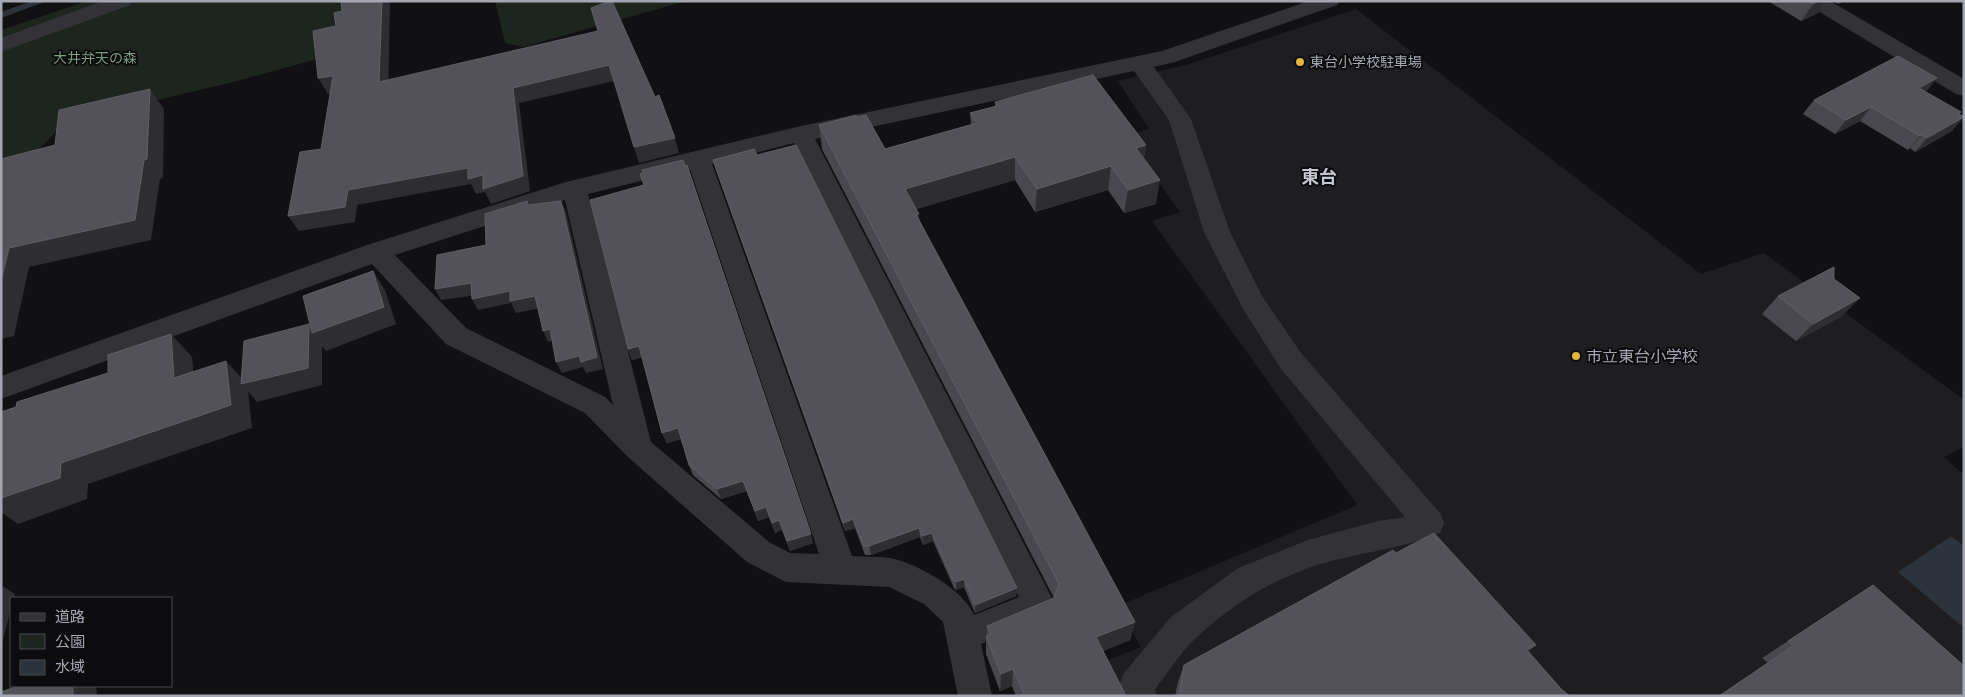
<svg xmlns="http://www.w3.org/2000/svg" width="1965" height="697" viewBox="0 0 1965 697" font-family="'Sofia Sans Condensed','Noto Sans JP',sans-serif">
	<rect width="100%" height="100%" fill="#111113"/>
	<path fill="#1e1d1f" d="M1356 9 1701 274 1764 253 1964 400V447L1944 457 1964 475V696H1017L1141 647 1118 606 1357 505 1152 221 1180 212 1125 136 1149 129 1118 81 1186 65Z"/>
	<g fill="#1e251f">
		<path d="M87 1H386L314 60 237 81 94 115 56 132 36 152 1 167V30Z"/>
		<path d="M495 1H686L523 47 505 43Z"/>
	</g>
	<path fill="#2c333a" d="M1951 536 1964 546V628L1898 572Z"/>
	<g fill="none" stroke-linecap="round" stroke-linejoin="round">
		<path fill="#2c333a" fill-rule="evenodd" d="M32 1H47L1 18V12Z"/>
		<g fill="#333337" fill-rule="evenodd">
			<path d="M103 1H133L130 5 1 52V38Z"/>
			<path d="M1309 1H1340L1337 5 1175 62 1154 67 1191 119 1230 232 1262 296 1301 353 1440 513 1444 523 1440 533C1399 550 1354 553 1311 567 1268 582 1229 607 1195 639 1180 653 1168 673 1155 689L1157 696H1123L1119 685 1124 673 1171 617 1238 568 1308 540 1378 521 1405 517 1281 369 1243 309 1204 232 1169 120 1134 71 815 139 1055 604 1051 615 981 644 992 696H958L943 622 924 604 889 587 786 582 747 562 628 457 585 413 446 344 372 264 1 399V376L367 245 566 182 801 126 1162 51ZM794 143 1019 597 974 615C964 590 917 563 890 558 878 556 864 557 852 556L712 164ZM690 169 819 554 790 553 769 542 651 442 588 194ZM565 200 613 405 605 397 466 328 395 255Z"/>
			<path d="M1805 1H1830L1964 79V96L1956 94 1808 5Z"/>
		</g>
	</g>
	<g fill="#48484e">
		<path d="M1768 1H1826L1818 13 1801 21Z"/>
		<path d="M1834 1H1844L1838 4Z"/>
		<path d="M1925 92 1959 114 1952 131 1915 152 1910 148 1908 150 1860 121 1835 134 1803 114 1814 100Z"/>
		<path d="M995 102 1146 145 1144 158 1156 204 1124 213 1108 190 1035 212 1015 180 916 209 920 221 1135 622 1130 640 1103 651 1126 696H1016L1012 686 1000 691 986 654V636H987V626L1054 598 822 149 819 125 857 117 885 149 971 125 970 113 995 106Z"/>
		<path d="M757 155 1017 588 1016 596 975 613 964 587 956 590 954 588 933 541 923 545 920 537 871 555H865L855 528 845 531 716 170 713 160Z"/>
		<path d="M644 185 813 543 790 551 782 530 775 533 769 517 758 521 747 491 721 499 693 475 689 465 681 439 667 443 662 433 642 357 632 360 628 349Z"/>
		<path d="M1834 279 1842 316 1796 341 1762 314 1778 296Z"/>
		<path d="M1396 553 1529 652 1562 690 1570 696H1175L1178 682 1184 665Z"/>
		<path d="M1788 641 1964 666 1768 663 1762 658Z"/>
	</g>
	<g fill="#2e2e32">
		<path d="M382 1H389L390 4 388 98 379 82Z"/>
		<path d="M1818 1H1826L1818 13 1801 21 1813 4Z"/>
		<path d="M609 65 614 81 519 103 530 191 491 204 485 192 476 194 471 184 357 205 355 222 299 231 288 216 348 190 468 168 483 175 513 88Z"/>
		<path d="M333 76 342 91 328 94 318 78Z"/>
		<path d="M1937 78 1926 92 1907 102 1919 88Z"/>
		<path d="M150 89 164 109 163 178 160 179 151 240 29 267 14 336 1 339V282L9 248Z"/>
		<path d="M1871 107 1860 121 1835 134 1846 120Z"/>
		<path d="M1961 112 1948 126 1964 117 1952 131 1915 152 1927 138Z"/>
		<path d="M1922 135 1910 148 1908 150 1920 136Z"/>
		<path d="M675 138 679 153 639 163 634 147Z"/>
		<path d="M1146 145 1142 169 1136 148Z"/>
		<path d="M1015 157V180L907 212 905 189Z"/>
		<path d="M1111 166 1108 190 1035 212 1037 189Z"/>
		<path d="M1160 180 1156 204 1124 213 1128 190Z"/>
		<path d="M561 201 566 212 603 369 586 373 583 367 562 373 556 362Z"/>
		<path d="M373 271 385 290 396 324 326 351 322 346V385L257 402 248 391 252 428 88 484 87 499 18 524 1 512V498L226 361 246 383 309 324 315 332Z"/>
		<path d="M471 283 478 295 441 300 435 289Z"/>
		<path d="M510 291 535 296 541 308 516 313 511 303 478 310 472 299Z"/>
		<path d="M1860 298 1842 316 1796 341 1813 324Z"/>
		<path d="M550 329 555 340 548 342 543 331Z"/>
		<path d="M171 334 192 357 196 401 174 378Z"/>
		<path d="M639 346 643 356 632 360 628 349Z"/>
		<path d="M678 428 683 438 667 443 662 433Z"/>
		<path d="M743 481 747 491 721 499 717 489Z"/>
		<path d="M766 507 769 517 758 521 755 511Z"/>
		<path d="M853 519 855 528 845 531 843 523Z"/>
		<path d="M779 520 782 530 775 533 772 523Z"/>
		<path d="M919 528 920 537 871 555 869 546Z"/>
		<path d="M932 533 933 541 923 545 922 536Z"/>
		<path d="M811 534 813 543 790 551 787 541Z"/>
		<path d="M964 579V587L956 590V582Z"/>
		<path d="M1 585 15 594 14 598H11V608L1 648Z"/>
		<path d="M1017 588 1016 596 975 613V605Z"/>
		<path d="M1135 622 1130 640 1092 655 1096 637Z"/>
		<path d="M1536 645 1518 663 1527 650Z"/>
		<path d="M1013 669 1012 686 1000 691 1001 674Z"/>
		<path d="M73 686H96L97 696H73Z"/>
	</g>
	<g fill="#525258" stroke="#5f6066">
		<path d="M341 1H382L379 82 598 31 591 8 610 1H612L655 97 659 95 675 138 634 147 609 65 513 88 523 176 483 189V175L468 179V168L348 190 345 207 288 216 300 152 321 149 333 76 318 78 313 31 336 26 334 13 342 11Z"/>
		<path d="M1808 1H1818L1813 4Z"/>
		<path d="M1898 56 1937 78 1919 88 1961 112 1959 114 1964 117 1927 138 1922 135 1920 136 1871 107 1846 120 1814 100Z"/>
		<path d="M1093 75 1146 145 1136 148 1160 180 1128 190 1111 166 1037 189 1015 157 905 189 919 214 916 215 1135 622 1096 637 1126 696H1025L1013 669 1001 674 986 636 991 634 987 626 1054 598 1059 584 819 125 856 115 857 117 866 115 885 149 977 123 970 113 997 106 995 102Z"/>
		<path d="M150 89 147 159 144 160 135 220 9 248 1 282V159L55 145 59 110Z"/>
		<path d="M796 145 1017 588 975 605 964 579 956 582 953 580 932 533 922 536 919 528 869 546H864L853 519 843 523 713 160 754 149 757 155Z"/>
		<path d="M683 160 685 166 687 165 811 534 787 541 779 520 772 523 766 507 755 511 743 481 717 489 689 465 678 428 662 433 639 346 628 349 590 200 644 185 640 174 643 173 642 170Z"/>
		<path d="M527 201 528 205 561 201 597 357 581 362 579 356 556 362 550 329 543 331 535 296 510 301V291L472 299 471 283 435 289 437 255 486 245 485 214Z"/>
		<path d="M1834 267V279L1860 298 1813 324 1778 296Z"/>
		<path d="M373 271 384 307 312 333 303 296Z"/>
		<path d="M309 324 308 368 241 384 244 341Z"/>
		<path d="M171 334 174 378 226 361 231 405 61 463 60 478 1 498V412L16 407 17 402 108 373V355Z"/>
		<path d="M1434 533 1536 645 1527 650 1562 690 1570 696H1179L1184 665 1393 550 1396 553Z"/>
		<path d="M1873 585 1964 666V696H1719L1793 646 1788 641Z"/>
		<path d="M18 686H73V696H1V692Z"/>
	</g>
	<g fill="#e2b63a" stroke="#0c0c0e" stroke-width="2">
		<circle cx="1300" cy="62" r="5"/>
		<circle cx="1576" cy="356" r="5"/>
	</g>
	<g text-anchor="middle" stroke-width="4" stroke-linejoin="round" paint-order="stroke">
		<g font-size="14" fill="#7c9c80" stroke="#0c0c0e">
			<text x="95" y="63">大井弁天の森</text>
		</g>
		<g font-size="14" fill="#a4a7b2" stroke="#0c0c0e" text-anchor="start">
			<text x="1310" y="67">東台小学校駐車場</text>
		</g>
		<g font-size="16" fill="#a4a7b2" stroke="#0c0c0e" text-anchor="start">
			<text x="1586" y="362">市立東台小学校</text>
		</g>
		<g font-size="18" font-weight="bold" fill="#c4c6cf" stroke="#0c0c0e">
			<text x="1319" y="183">東台</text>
		</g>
	</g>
	<rect width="1965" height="697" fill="none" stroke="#a4a7b2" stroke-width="5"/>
	<rect x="10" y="597" width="162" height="90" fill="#0c0c0e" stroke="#494a50"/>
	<rect x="20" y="613" width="25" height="8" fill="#333337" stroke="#494a50"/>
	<text x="55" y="622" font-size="15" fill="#a4a7b2">道路</text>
	<rect x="20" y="634" width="25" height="15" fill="#1e251f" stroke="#494a50"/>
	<text x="55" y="647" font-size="15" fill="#a4a7b2">公園</text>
	<rect x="20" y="660" width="25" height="15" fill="#2c333a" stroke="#494a50"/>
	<text x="55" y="672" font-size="15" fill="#a4a7b2">水域</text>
</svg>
